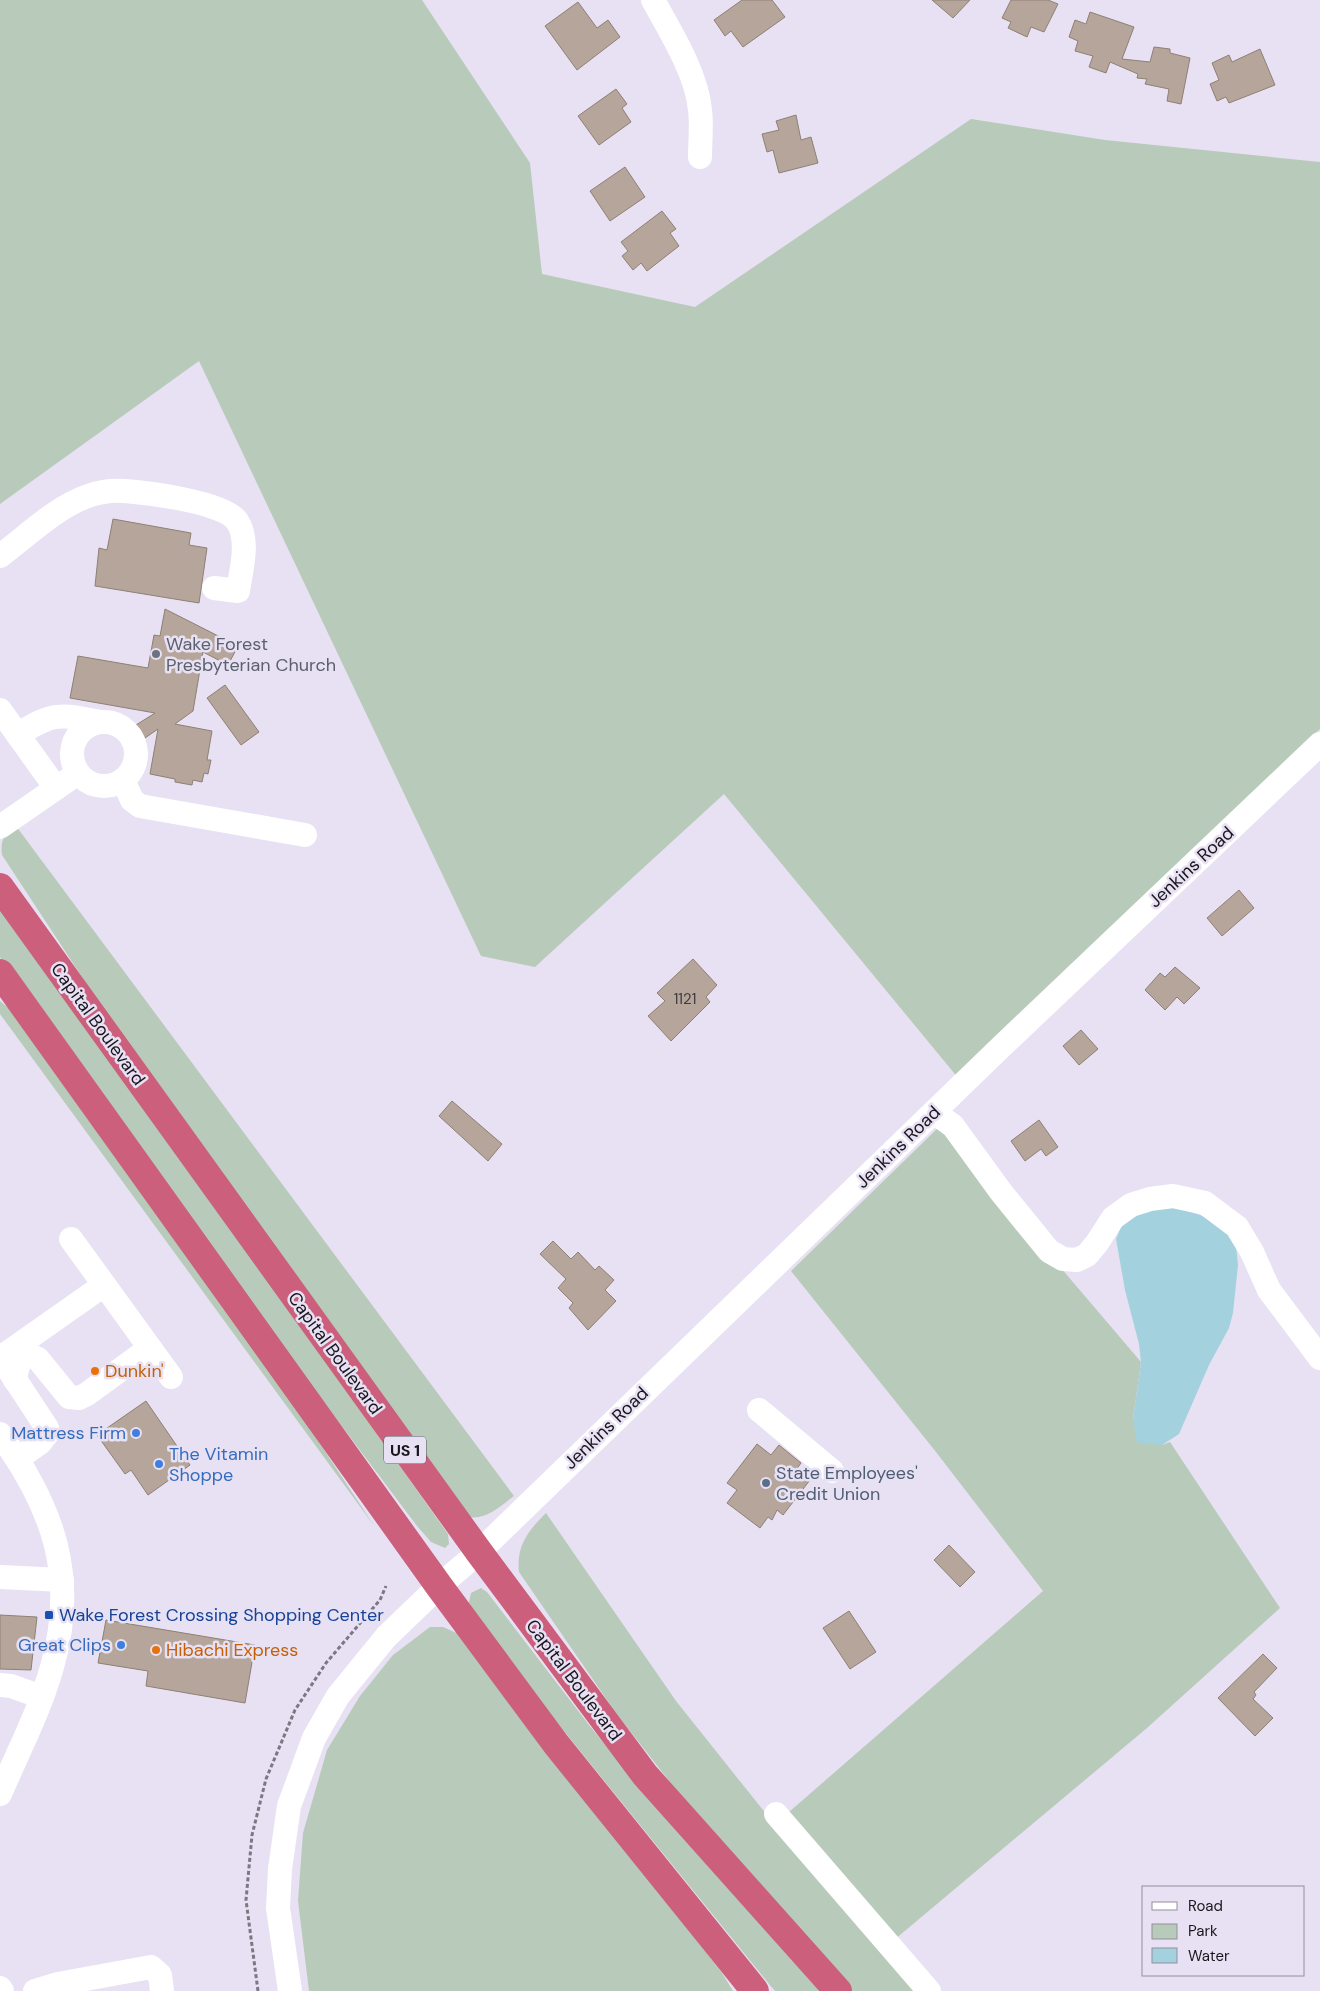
<svg xmlns="http://www.w3.org/2000/svg" width="1320" height="1991" viewBox="0 0 1320 1991" font-family="'DM Sans',sans-serif">
	<rect width="100%" height="100%" fill="#e7e1f3"/>
	<g fill="#b8cab9">
		<path d="M0 0H422L530 163 542 274 695 307 971 119 1105 140 1320 162V729L959 1079 724 794 535 967 481 956 199 361 0 504Z"/>
		<path d="M16 826 514 1496C499 1507 487 1520 468 1517L107 1015 2 855C0 840 4 834 16 826Z"/>
		<path d="M0 903 448 1534 449 1544 445 1548 431 1542 417 1526 210 1251 0 957Z"/>
		<path d="M0 1001 11 1010 264 1359 375 1527 0 1014Z"/>
		<path d="M940 1126 1141 1362 1133 1419 1162 1445 1170 1442 1280 1608 1147 1728 894 1940 789 1812 1043 1591 936 1452 791 1271Z"/>
		<path d="M546 1513 676 1701 798 1854 916 1991H850L702 1823 616 1713 519 1572C516 1546 528 1531 546 1513Z"/>
		<path d="M481 1588 487 1592 589 1725 639 1786 823 1991H775L769 1984 529 1688 472 1614 469 1602 471 1593Z"/>
		<path d="M430 1627H443L461 1635 722 1973 733 1991H309L298 1901 303 1833 327 1750 360 1696 393 1655Z"/>
	</g>
	<path fill="#a4d1de" d="M1166 1204 1212 1219 1224 1229 1236 1245 1238 1265 1233 1313 1229 1328 1209 1365 1179 1434 1162 1445 1137 1443 1133 1419 1141 1362 1139 1344 1125 1290 1116 1239 1126 1215Z"/>
	<g fill="#b5a59a" stroke="#8f8075">
		<path d="M742 0H772L785 17 743 47 731 31 725 36 714 20Z"/>
		<path d="M932 0H970L953 18Z"/>
		<path d="M1011 0H1048L1058 4 1044 32 1031 27 1027 37 1008 28 1011 22 1002 18Z"/>
		<path d="M578 2 597 28 608 20 620 37 577 70 545 26Z"/>
		<path d="M1090 12 1134 27 1122 59 1150 62 1154 47 1170 49V53L1190 58 1181 104 1167 101 1169 89 1145 84 1147 79 1137 78 1138 74 1110 62 1106 73 1089 67 1093 56 1075 51 1078 41 1069 37 1075 20 1086 24Z"/>
		<path d="M1260 49 1275 85 1229 103 1226 97 1217 101 1210 84 1219 80 1212 63 1229 55 1232 62Z"/>
		<path d="M616 89 627 104 622 108 631 122 599 145 578 116Z"/>
		<path d="M796 115 801 140 811 137 818 163 779 173 773 150 767 152 762 134 779 130 776 121Z"/>
		<path d="M625 167 645 197 610 221 590 191Z"/>
		<path d="M662 211 676 229 670 233 679 246 647 271 641 263 633 270 622 256 628 251 621 242Z"/>
		<path d="M113 519 191 533 189 545 207 548 199 603 95 586 99 548 107 550Z"/>
		<path d="M165 609 238 646 228 665 203 652 193 711 175 724 212 731 207 760H211L208 774 204 773 202 782 193 780 192 785 175 782V779L150 774 158 729 145 738 136 725 155 713 70 698 78 656 148 668 154 635 160 636Z"/>
		<path d="M225 685 259 732 241 745 207 698Z"/>
		<path d="M1239 890 1254 908 1222 936 1207 918Z"/>
		<path d="M693 959 717 985 706 997 710 1002 671 1041 648 1016 665 1001 657 993Z"/>
		<path d="M1175 967 1200 988 1184 1004 1177 997 1165 1010 1145 990 1160 973 1165 977Z"/>
		<path d="M1081 1030 1098 1049 1079 1065 1063 1046Z"/>
		<path d="M452 1101 502 1144 488 1161 439 1116Z"/>
		<path d="M1039 1120 1058 1147 1046 1156 1041 1149 1025 1161 1011 1141Z"/>
		<path d="M553 1241 571 1259 578 1252 595 1270 599 1266 614 1280 605 1290 616 1301 588 1330 569 1308 573 1303 558 1288 566 1279 540 1254Z"/>
		<path d="M146 1401 190 1465 148 1495 131 1470 125 1474 97 1435Z"/>
		<path d="M757 1444 771 1455 779 1445 801 1463 796 1470 810 1480 783 1515 777 1510 772 1520 768 1517 760 1528 727 1503 737 1490 727 1483Z"/>
		<path d="M949 1545 975 1572 960 1587 934 1560Z"/>
		<path d="M849 1611 876 1652 850 1669 823 1628Z"/>
		<path d="M0 1615 37 1617 31 1670 0 1669Z"/>
		<path d="M106 1620 255 1645 245 1703 146 1686 148 1671 98 1663Z"/>
		<path d="M1263 1654 1277 1668 1254 1692 1256 1695 1253 1699 1273 1718 1255 1736 1218 1698Z"/>
	</g>
	<g fill="none" stroke-linecap="round" stroke-linejoin="round">
		<path stroke="#7b7783" stroke-width="3" stroke-dasharray="4 2.5" stroke-linecap="butt" d="M258 1991 246 1900 252 1835 266 1779 295 1710 326 1663 380 1600 386 1586"/>
		<g stroke="#fff" stroke-width="24">
			<path d="M653 0C670 31 697 74 700 110 702 125 700 141 700 157"/>
			<path d="M0 556C27 536 56 507 88 496 99 492 113 490 125 491 149 493 224 502 237 521 250 540 241 570 238 591L214 588"/>
			<path d="M0 710 56 788"/>
			<circle cx="104" cy="754" r="32"/>
			<path d="M18 735C52 712 61 714 100 722"/>
			<path d="M123 780 132 800 140 806 305 835"/>
			<path d="M0 827 68 780"/>
			<path d="M934 1112 953 1126 1001 1192 1049 1251 1063 1259 1077 1260 1087 1255 1097 1243 1113 1218 1131 1205 1150 1199 1173 1196 1205 1203 1237 1227 1252 1252 1269 1290 1320 1358"/>
			<path d="M71 1239 171 1377"/>
			<path d="M3 1356 104 1285"/>
			<path d="M1 1358 47 1428V1434L40 1443 17 1459"/>
			<path d="M15 1380C17 1368 18 1359 30 1355L38 1359 69 1397 79 1398 87 1394 150 1348"/>
			<path d="M759 1410 832 1471"/>
			<path d="M0 1434C53 1507 78 1577 52 1667 40 1710 18 1752 0 1794"/>
			<path d="M0 1577 62 1580"/>
			<path d="M0 1685 11 1686 42 1697"/>
			<path d="M776 1814 929 1991"/>
			<path d="M0 1988 2 1991"/>
			<path d="M35 1991 58 1984 151 1967 160 1975 162 1991"/>
			<path d="M290 1991 278 1908 280 1869 289 1806 314 1738 338 1696 386 1637 439 1586 479 1552 1002 1046 1320 744"/>
		</g>
		<g stroke="#cb5f7c" stroke-width="28">
			<path d="M0 887 479 1552 645 1775 838 1991"/>
			<path d="M0 973 439 1586 556 1744 755 1991"/>
		</g>
	</g>
	<circle fill="#6b7280" stroke="#e7e1f3" stroke-width="2" cx="156" cy="654" r="5"/>
	<g fill="#e8710a" stroke="#e7e1f3" stroke-width="2">
		<circle cx="95" cy="1371" r="5"/>
		<circle cx="156" cy="1650" r="5"/>
	</g>
	<g fill="#3f7fe0" stroke="#e7e1f3" stroke-width="2">
		<circle cx="136" cy="1433" r="5"/>
		<circle cx="159" cy="1464" r="5"/>
		<circle cx="121" cy="1645" r="5"/>
	</g>
	<circle fill="#5c6f8a" stroke="#e7e1f3" stroke-width="2" cx="766" cy="1483" r="5"/>
	<rect fill="#1a4fb4" stroke="#e7e1f3" stroke-width="2" x="44" y="1610" width="10" height="10" rx="2.5"/>
	<g text-anchor="middle" stroke-width="5" stroke-linejoin="round" paint-order="stroke">
		<g font-size="15" fill="#3f3a3c">
			<text x="685" y="1004">1121</text>
		</g>
		<rect fill="#e7e1f3" stroke="#56535c" stroke-width="1" x="384" y="1436.5" width="42" height="27" rx="4"/>
		<g font-size="16" font-weight="bold" fill="#18161c">
			<text x="405" y="1456">US 1</text>
		</g>
		<g font-size="18" fill="#5b616d" stroke="#e7e1f3" text-anchor="start">
			<text x="166" y="650">Wake Forest<tspan x="166" dy="21">Presbyterian Church</tspan></text>
		</g>
		<g font-size="18" fill="#18161c" stroke="#e7e1f3">
			<text transform="translate(1191 867) rotate(-43)" y="6">Jenkins Road</text>
			<text transform="translate(98 1024) rotate(54)" y="6">Capital Boulevard</text>
			<text transform="translate(898 1147) rotate(-44)" y="6">Jenkins Road</text>
			<text transform="translate(335 1353) rotate(54)" y="6">Capital Boulevard</text>
			<text transform="translate(606 1428) rotate(-44)" y="6">Jenkins Road</text>
			<text transform="translate(574 1680) rotate(53)" y="6">Capital Boulevard</text>
		</g>
		<g font-size="18" fill="#c56008" stroke="#e7e1f3" text-anchor="start">
			<text x="105" y="1377">Dunkin'</text>
			<text x="166" y="1656">Hibachi Express</text>
		</g>
		<g font-size="18" fill="#366cbe" stroke="#e7e1f3" text-anchor="end">
			<text x="126" y="1439">Mattress Firm</text>
			<text x="169" y="1460" text-anchor="start">The Vitamin<tspan x="169" dy="21">Shoppe</tspan></text>
			<text x="111" y="1651">Great Clips</text>
		</g>
		<g font-size="18" fill="#4e5e75" stroke="#e7e1f3" text-anchor="start">
			<text x="776" y="1479">State Employees'<tspan x="776" dy="21">Credit Union</tspan></text>
		</g>
		<g font-size="18" fill="#164399" stroke="#e7e1f3" text-anchor="start">
			<text x="59" y="1621">Wake Forest Crossing Shopping Center</text>
		</g>
	</g>
	<rect x="1142" y="1886" width="162" height="90" fill="#e7e1f3" stroke="#94909d"/>
	<rect x="1152" y="1902" width="25" height="8" fill="#ffffff" stroke="#94909d"/>
	<text x="1188" y="1911" font-size="15" fill="#18161c">Road</text>
	<rect x="1152" y="1924" width="25" height="15" fill="#b8cab9" stroke="#94909d"/>
	<text x="1188" y="1936" font-size="15" fill="#18161c">Park</text>
	<rect x="1152" y="1948" width="25" height="15" fill="#a4d1de" stroke="#94909d"/>
	<text x="1188" y="1961" font-size="15" fill="#18161c">Water</text>
</svg>
